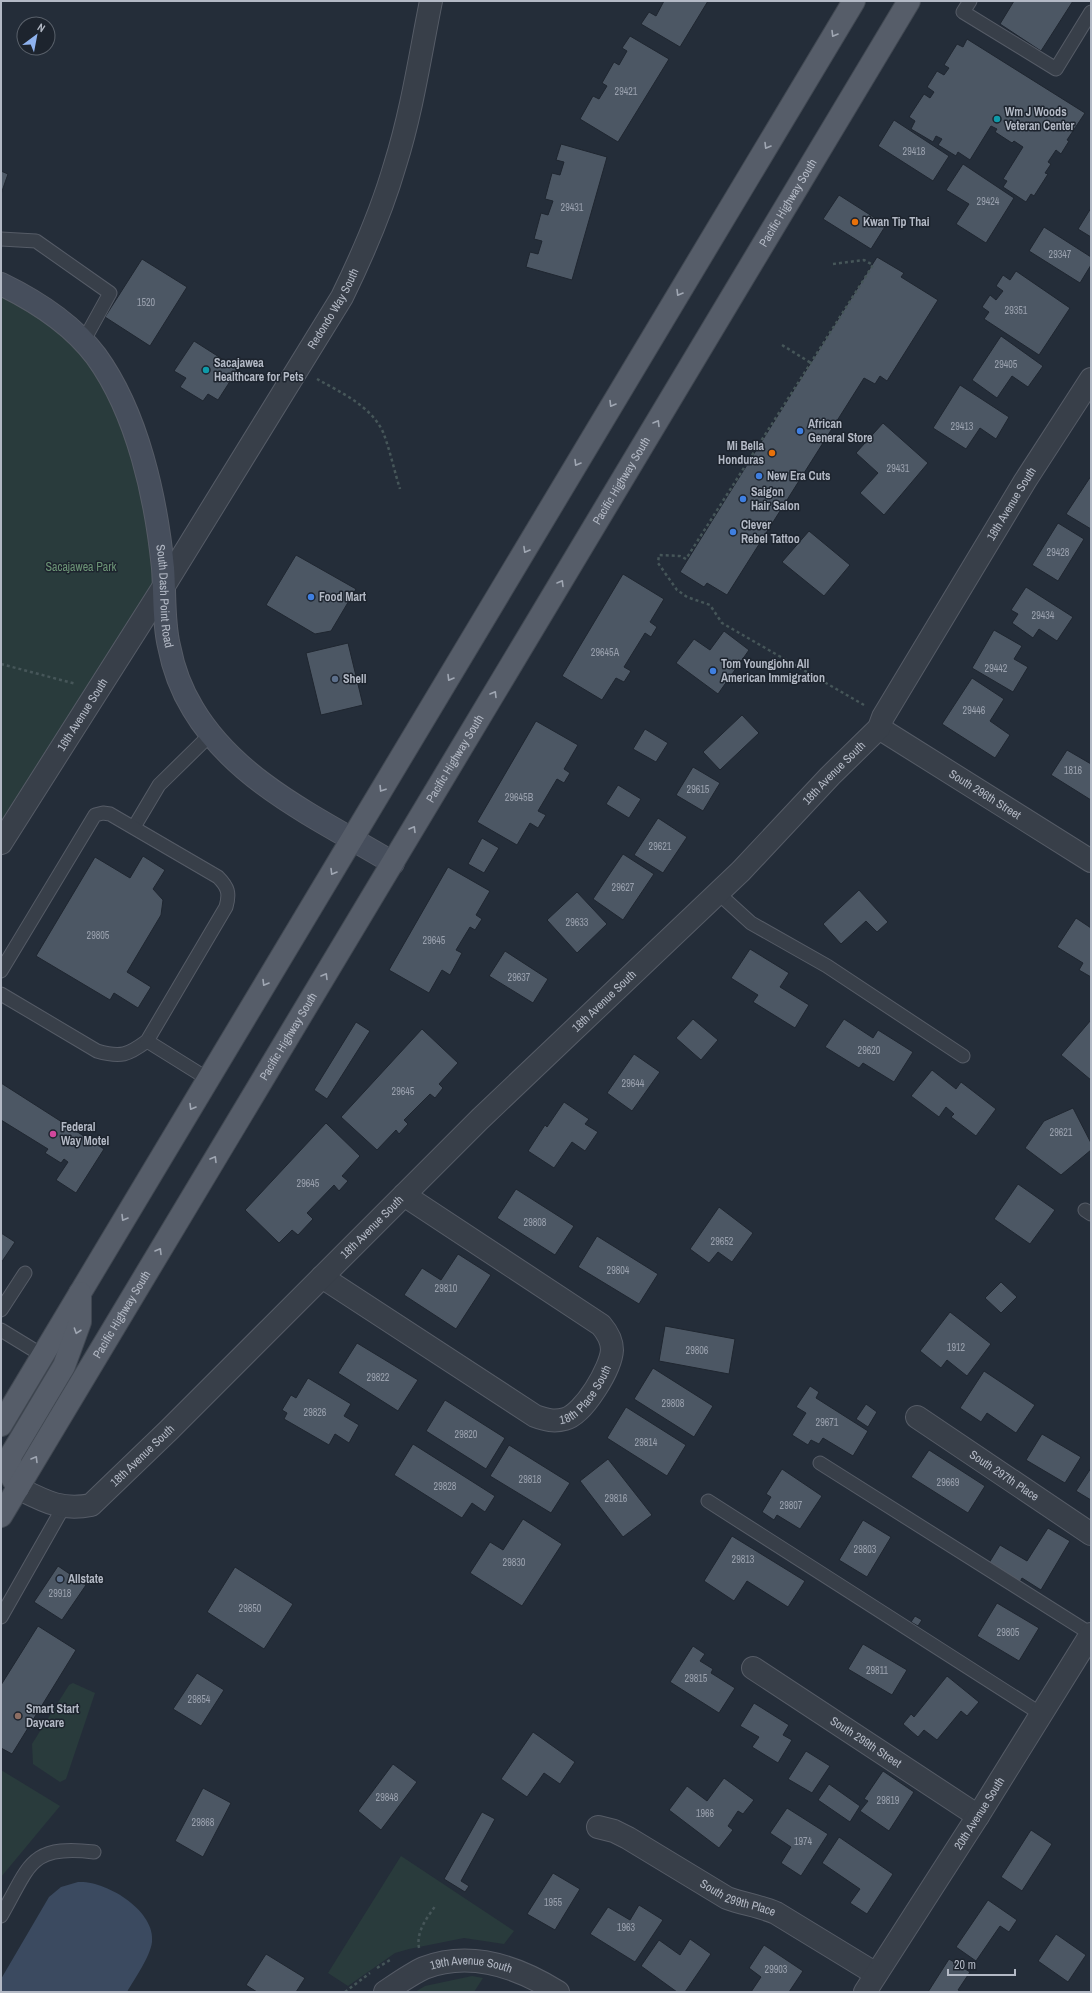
<svg xmlns="http://www.w3.org/2000/svg" width="1092" height="1993" viewBox="0 0 1092 1993" font-family="'Archivo Narrow',sans-serif">
	<rect width="100%" height="100%" fill="#242d39"/>
	<g fill="#293b3c">
		<path d="M1 284 13 290 110 378 162 567 1 843Z"/>
		<path d="M73 1683 95 1693 66 1779 60 1782 33 1764 32 1744 69 1685Z"/>
		<path d="M1 1770 60 1806 1 1877Z"/>
		<path d="M401 1856 514 1931 504 1944 464 1938 409 1949 395 1953 348 1986 328 1973Z"/>
		<path d="M472 1976 483 1978 474 1992H415L425 1986Z"/>
	</g>
	<path fill="#3b4a60" d="M78 1882C106 1880 156 1911 152 1942 150 1957 135 1978 127 1992H1V1979L49 1897 61 1887Z"/>
	<g fill="#4c5764" stroke="#1f2630">
		<path d="M664 1H708L680 47 641 24 649 12 656 16Z"/>
		<path d="M1014 1H1073L1041 51 1000 24Z"/>
		<path d="M630 36 669 59 618 142 580 119 593 96 599 99 607 86 602 83 614 62 619 65 627 51 622 48Z"/>
		<path d="M967 39 1085 113 1067 140 1069 141 1061 154 1056 150 1048 162 1051 164 1045 173 1048 174 1034 196 1031 194 1026 202 1003 187 1007 181 1003 179 1023 147 1014 141 1012 143 995 132 997 129 991 126 970 160 958 152 956 156 938 145 942 139 936 136 933 142 911 129 915 121 909 117 924 94 930 98 934 92 927 87 937 71 944 75 949 68 944 65 957 44 963 47Z"/>
		<path d="M894 120 949 156 933 181 878 146Z"/>
		<path d="M561 144 607 157 572 280 526 267 530 252 538 254 542 241 534 239 541 213 548 215 553 201 545 199 552 173 560 175 564 162 556 160Z"/>
		<path d="M963 164 1014 198 986 243 956 224 969 204 946 190Z"/>
		<path d="M1 171 8 174 1 194Z"/>
		<path d="M839 195 886 225 871 249 823 219Z"/>
		<path d="M1091 208V237L1078 229Z"/>
		<path d="M1044 227 1091 257V265L1080 283 1029 251Z"/>
		<path d="M877 257 904 273 901 277 938 300 887 381 880 376 875 384 864 378 727 595 707 583 704 587 680 572Z"/>
		<path d="M142 259 187 287 150 346 105 317Z"/>
		<path d="M1016 271 1070 308 1039 355 984 319 989 312 982 307 990 295 996 300 1003 291 996 286 1003 275 1010 280Z"/>
		<path d="M1001 336 1043 366 1028 387 1012 376 997 398 972 380Z"/>
		<path d="M194 341 238 369 218 400 208 394 203 401 180 387 186 378 174 371Z"/>
		<path d="M960 385 1009 417 996 439 980 428 966 449 933 428Z"/>
		<path d="M883 423 928 463 884 515 860 493 878 473 856 453Z"/>
		<path d="M1091 476V529L1066 514Z"/>
		<path d="M1058 523 1084 539 1058 581 1032 565Z"/>
		<path d="M809 531 850 565 824 596 782 562Z"/>
		<path d="M296 555 356 589 331 631 315 634 266 605Z"/>
		<path d="M623 574 664 599 650 622 657 627 651 637 645 633 624 667 631 671 624 682 616 678 602 700 562 676Z"/>
		<path d="M1026 587 1073 617 1057 641 1039 629 1033 638 1012 623 1018 614 1011 610Z"/>
		<path d="M994 630 1022 646 1014 659 1028 667 1013 692 972 668Z"/>
		<path d="M724 631 749 650 718 694 676 663 694 639 710 650Z"/>
		<path d="M348 643 363 705 321 715 306 653Z"/>
		<path d="M972 678 1004 699 990 721 1010 735 995 758 942 724Z"/>
		<path d="M742 715 759 733 720 770 703 752Z"/>
		<path d="M536 721 578 745 564 769 570 773 564 783 557 779 538 811 546 815 538 828 530 823 517 845 477 822Z"/>
		<path d="M645 729 668 743 656 762 633 749Z"/>
		<path d="M1067 750 1091 764V800L1051 775Z"/>
		<path d="M693 767 720 783 703 811 676 795Z"/>
		<path d="M618 785 641 799 629 818 606 804Z"/>
		<path d="M658 818 687 837 663 873 634 855Z"/>
		<path d="M482 838 499 848 484 873 468 864Z"/>
		<path d="M623 854 654 874 623 920 593 899Z"/>
		<path d="M143 856 165 870 153 889 163 900 161 915 127 972 151 987 138 1008 114 993 110 1000 36 956 95 857 130 878Z"/>
		<path d="M448 867 490 891 476 915 482 919 475 930 470 927 456 950 462 953 450 975 442 970 429 993 389 970Z"/>
		<path d="M859 890 888 922 877 932 866 921 841 944 823 924Z"/>
		<path d="M577 892 607 924 577 953 547 920Z"/>
		<path d="M1076 918 1091 928V977L1079 970 1083 963 1057 947Z"/>
		<path d="M750 949 789 973 780 987 809 1005 795 1028 753 1002 758 995 731 978Z"/>
		<path d="M505 951 548 979 533 1003 489 976Z"/>
		<path d="M693 1019 718 1040 701 1060 676 1038Z"/>
		<path d="M844 1019 873 1038 878 1030 913 1052 894 1082 863 1063 859 1068 825 1047Z"/>
		<path d="M1091 1020V1080L1061 1055Z"/>
		<path d="M356 1022 370 1031 327 1099 314 1090Z"/>
		<path d="M422 1029 458 1063 439 1084 443 1088 435 1098 430 1094 404 1120 408 1124 399 1134 396 1130 377 1150 341 1117Z"/>
		<path d="M634 1054 660 1072 632 1111 607 1093Z"/>
		<path d="M932 1070 956 1089 961 1082 996 1109 976 1136 951 1117 954 1114 946 1107 939 1117 911 1096Z"/>
		<path d="M1 1083 104 1149 76 1193 56 1180 68 1162 64 1159 61 1163 45 1153 48 1149 1 1120Z"/>
		<path d="M564 1102 589 1119 585 1124 598 1132 585 1151 572 1142 554 1168 528 1151 545 1125 547 1127Z"/>
		<path d="M1073 1108 1091 1143V1150L1061 1175 1025 1148 1044 1121Z"/>
		<path d="M326 1123 360 1156 342 1176 348 1181 339 1191 334 1185 307 1213 313 1219 298 1235 292 1230 279 1243 245 1210Z"/>
		<path d="M1018 1184 1055 1210 1030 1244 994 1219Z"/>
		<path d="M516 1189 574 1226 555 1255 497 1218Z"/>
		<path d="M719 1207 753 1233 732 1262 718 1252 709 1263 690 1249Z"/>
		<path d="M1 1233 15 1242 1 1263Z"/>
		<path d="M597 1236 658 1274 639 1304 578 1267Z"/>
		<path d="M458 1254 491 1275 456 1329 404 1295 422 1268 441 1280Z"/>
		<path d="M1001 1282 1017 1297 1001 1313 985 1298Z"/>
		<path d="M950 1312 991 1344 967 1376 947 1360 941 1368 920 1351Z"/>
		<path d="M665 1326 735 1339 729 1374 659 1361Z"/>
		<path d="M357 1343 418 1380 398 1411 338 1373Z"/>
		<path d="M653 1368 713 1406 694 1437 634 1399Z"/>
		<path d="M984 1371 1035 1405 1016 1433 987 1413 981 1422 960 1408Z"/>
		<path d="M308 1378 351 1404 344 1416 359 1425 349 1443 335 1434 329 1445 284 1419 287 1413 282 1410 291 1395 296 1398Z"/>
		<path d="M810 1386 819 1392 816 1398 868 1431 853 1456 823 1438 819 1444 811 1440 808 1445 792 1435 806 1413 796 1407Z"/>
		<path d="M445 1400 505 1438 486 1469 426 1431Z"/>
		<path d="M866 1404 877 1412 868 1427 856 1419Z"/>
		<path d="M626 1407 686 1445 667 1476 607 1438Z"/>
		<path d="M1042 1434 1081 1457 1065 1483 1026 1460Z"/>
		<path d="M413 1444 495 1496 485 1512 472 1503 462 1518 394 1475Z"/>
		<path d="M509 1445 570 1483 551 1513 490 1476Z"/>
		<path d="M929 1450 985 1486 968 1513 911 1477Z"/>
		<path d="M608 1459 652 1515 623 1537 580 1481Z"/>
		<path d="M1091 1468V1500L1076 1491Z"/>
		<path d="M782 1469 822 1496 800 1529 777 1515 774 1520 762 1512 771 1497 766 1494Z"/>
		<path d="M523 1519 562 1544 522 1606 470 1573 490 1542 503 1550Z"/>
		<path d="M863 1520 891 1537 867 1577 839 1560Z"/>
		<path d="M1048 1528 1070 1541 1041 1590 1022 1578 1020 1582 989 1563 1000 1545 1027 1561Z"/>
		<path d="M732 1536 805 1581 788 1607 747 1581 734 1601 704 1581Z"/>
		<path d="M58 1566 86 1585 62 1620 34 1602Z"/>
		<path d="M235 1567 293 1604 264 1649 207 1612Z"/>
		<path d="M997 1603 1039 1628 1019 1661 977 1636Z"/>
		<path d="M915 1616 922 1620 918 1626 911 1622Z"/>
		<path d="M38 1626 76 1650 12 1754 1 1748V1685Z"/>
		<path d="M863 1644 907 1670 892 1695 848 1669Z"/>
		<path d="M693 1646 705 1654 700 1661 713 1669 711 1673 735 1688 719 1713 670 1682Z"/>
		<path d="M197 1673 224 1690 201 1726 173 1709Z"/>
		<path d="M947 1676 979 1702 967 1716 961 1711 937 1740 924 1730 918 1737 903 1724 911 1714 914 1717Z"/>
		<path d="M754 1703 789 1725 783 1735 792 1740 778 1763 752 1747 759 1737 740 1726Z"/>
		<path d="M533 1732 575 1762 560 1784 544 1773 527 1797 501 1779Z"/>
		<path d="M806 1751 830 1766 812 1793 788 1779Z"/>
		<path d="M393 1764 417 1782 381 1830 358 1811Z"/>
		<path d="M883 1771 914 1792 889 1831 860 1811 868 1801 864 1799Z"/>
		<path d="M724 1778 754 1800 743 1814 738 1811 728 1826 733 1830 719 1848 669 1810 687 1786 707 1801Z"/>
		<path d="M829 1784 860 1806 850 1822 818 1800Z"/>
		<path d="M203 1788 231 1803 203 1857 175 1841Z"/>
		<path d="M787 1808 828 1834 801 1876 781 1863 791 1847 770 1833Z"/>
		<path d="M482 1812 495 1819 461 1881 469 1886 465 1892 444 1879Z"/>
		<path d="M1031 1830 1052 1844 1022 1891 1001 1877Z"/>
		<path d="M839 1837 893 1874 867 1914 850 1903 860 1889 822 1863Z"/>
		<path d="M553 1873 580 1889 555 1930 527 1914Z"/>
		<path d="M988 1900 1017 1920 1009 1932 1000 1926 976 1961 956 1947Z"/>
		<path d="M639 1905 663 1920 635 1962 590 1934 608 1907 630 1920Z"/>
		<path d="M1056 1934 1086 1955 1068 1982 1038 1961Z"/>
		<path d="M690 1939 711 1954 685 1992H677L641 1966 659 1940 680 1955Z"/>
		<path d="M764 1945 803 1971 789 1992H751L761 1977 749 1968Z"/>
		<path d="M266 1954 305 1978 296 1992H257L246 1985Z"/>
		<path d="M949 1959 970 1972 958 1990 962 1992H928Z"/>
	</g>
	<g fill="none" stroke-linecap="round" stroke-linejoin="round">
		<g stroke="#565c67" stroke-width="15">
			<g id="service">
				<path d="M970 1 963 12 1056 69 1091 12"/>
				<path d="M1 239 36 241 110 293 83 342"/>
				<path d="M134 827 159 785 211 734"/>
				<path d="M718 893 751 923 827 966 963 1056"/>
				<path d="M1 971 95 815 103 813 110 814 218 877C228 887 230 893 226 907L147 1041C128 1055 121 1058 97 1051L1 994"/>
				<path d="M147 1041 208 1079"/>
				<path d="M1085 1210 1091 1214"/>
				<path d="M1 1310 25 1273"/>
				<path d="M1 1330 42 1355"/>
				<path d="M820 1463 1091 1634"/>
				<path d="M708 1501 1041 1714"/>
				<path d="M1 1617 64 1506"/>
				<path d="M1 1916C30 1866 29 1844 94 1852"/>
			</g>
		</g>
		<g stroke="#565c67" stroke-width="24">
			<g id="minor">
				<path id="s1" d="M879 728 1091 861"/>
				<path id="s2" d="M1 843 164 586"/>
				<path id="s3" d="M322 1277 535 1416C546 1420 554 1422 565 1419 584 1414 611 1368 612 1350 612 1341 607 1332 601 1325L404 1195"/>
				<path id="s4" d="M917 1417 1091 1534"/>
				<path id="s5" d="M18 1488C44 1501 61 1511 91 1505L169 1430 480 1119 741 871 830 776 879 728 883 717 1025 481 1091 379"/>
				<path id="s6" d="M753 1668 978 1816"/>
				<path id="s7" d="M598 1827 614 1831 628 1838 727 1898C743 1904 760 1906 776 1913L876 1974"/>
				<path id="s8" d="M385 1992C397 1984 411 1974 424 1968 471 1950 518 1967 558 1992"/>
				<path id="s9" d="M865 1992 978 1816 1091 1634"/>
			</g>
		</g>
		<g stroke="#565c67" stroke-width="24">
			<g id="tertiary">
				<path id="s10" d="M164 586 342 297C363 254 382 210 395 165 412 111 420 56 431 1"/>
			</g>
		</g>
		<g stroke="#565c67" stroke-width="24">
			<g id="secondary">
				<path id="s11" d="M1 284C36 301 72 324 96 356 138 414 156 498 163 568 165 594 163 621 169 646 173 667 182 691 193 709 237 783 322 820 393 863"/>
			</g>
		</g>
		<g stroke="#414852" stroke-width="24">
			<g id="primary">
				<path d="M1 1425 854 1"/>
				<path d="M18 1488 8 1471 11 1455 64 1366 80 1322V1293"/>
				<path id="s12" d="M1 1516 909 1"/>
			</g>
		</g>
		<g stroke="#465659" stroke-width="2.5" stroke-dasharray="3 3" stroke-linecap="butt">
			<path d="M833 264 864 260 873 265 686 559 680 556 659 555 658 563 677 590 687 597 710 605 722 623 864 705"/>
			<path d="M782 345 811 363"/>
			<path d="M317 379C340 392 371 406 383 432 390 450 394 470 400 489"/>
			<path d="M1 664 76 684"/>
			<path d="M419 1948C416 1931 427 1918 436 1905"/>
			<path d="M377 1968 390 1960"/>
			<path d="M345 1992 370 1973"/>
		</g>
		<use href="#service" stroke="#383f49" stroke-width="13"/>
		<use href="#minor" stroke="#383f49" stroke-width="22"/>
		<use href="#tertiary" stroke="#383f49" stroke-width="22"/>
		<use href="#secondary" stroke="#464e5c" stroke-width="22"/>
		<use href="#primary" stroke="#565d69" stroke-width="22"/>
	</g>
	<defs><path id="oneway-chevron" d="M-2-3.5L2.5 0L-2 3.5" fill="none" stroke-width="1.6" stroke-linecap="round" stroke-linejoin="round"/></defs>
	<g stroke="#a0a7b3">
		<use href="#oneway-chevron" transform="translate(834 34) rotate(121)"/>
		<use href="#oneway-chevron" transform="translate(767 146) rotate(121)"/>
		<use href="#oneway-chevron" transform="translate(679 293) rotate(121)"/>
		<use href="#oneway-chevron" transform="translate(612 404) rotate(121)"/>
		<use href="#oneway-chevron" transform="translate(657 423) rotate(-59)"/>
		<use href="#oneway-chevron" transform="translate(577 463) rotate(121)"/>
		<use href="#oneway-chevron" transform="translate(526 550) rotate(120)"/>
		<use href="#oneway-chevron" transform="translate(561 583) rotate(-59)"/>
		<use href="#oneway-chevron" transform="translate(450 678) rotate(121)"/>
		<use href="#oneway-chevron" transform="translate(494 694) rotate(-59)"/>
		<use href="#oneway-chevron" transform="translate(382 789) rotate(122)"/>
		<use href="#oneway-chevron" transform="translate(413 829) rotate(-59)"/>
		<use href="#oneway-chevron" transform="translate(333 872) rotate(121)"/>
		<use href="#oneway-chevron" transform="translate(325 976) rotate(-59)"/>
		<use href="#oneway-chevron" transform="translate(265 983) rotate(121)"/>
		<use href="#oneway-chevron" transform="translate(192 1107) rotate(121)"/>
		<use href="#oneway-chevron" transform="translate(214 1159) rotate(-59)"/>
		<use href="#oneway-chevron" transform="translate(124 1218) rotate(121)"/>
		<use href="#oneway-chevron" transform="translate(159 1251) rotate(-59)"/>
		<use href="#oneway-chevron" transform="translate(77 1331) rotate(109)"/>
		<use href="#oneway-chevron" transform="translate(35 1459) rotate(-59)"/>
	</g>
	<g fill="#0f9aa8" stroke="#1d242e" stroke-width="1.5">
		<circle cx="997" cy="119" r="4"/>
		<circle cx="206" cy="370" r="4"/>
	</g>
	<g fill="#e8710a" stroke="#1d242e" stroke-width="1.5">
		<circle cx="855" cy="222" r="4"/>
		<circle cx="772" cy="453" r="4"/>
	</g>
	<g fill="#3f7fe0" stroke="#1d242e" stroke-width="1.5">
		<circle cx="800" cy="431" r="4"/>
		<circle cx="759" cy="476" r="4"/>
		<circle cx="743" cy="499" r="4"/>
		<circle cx="733" cy="532" r="4"/>
		<circle cx="311" cy="597" r="4"/>
		<circle cx="713" cy="671" r="4"/>
	</g>
	<g fill="#5c6f8a" stroke="#1d242e" stroke-width="1.5">
		<circle cx="335" cy="679" r="4"/>
		<circle cx="60" cy="1579" r="4"/>
	</g>
	<circle fill="#d1479c" stroke="#1d242e" stroke-width="1.5" cx="53" cy="1134" r="4"/>
	<circle fill="#8d6e63" stroke="#1d242e" stroke-width="1.5" cx="18" cy="1716" r="4"/>
	<g text-anchor="middle" stroke-width="3" stroke-linejoin="round" paint-order="stroke">
		<g font-size="10" fill="#99a0ad">
			<text x="626" y="95">29421</text>
			<text x="914" y="155">29418</text>
			<text x="988" y="205">29424</text>
			<text x="572" y="211">29431</text>
			<text x="1060" y="258">29347</text>
			<text x="146" y="306">1520</text>
			<text x="1016" y="314">29351</text>
			<text x="1006" y="368">29405</text>
			<text x="962" y="430">29413</text>
			<text x="898" y="472">29431</text>
			<text x="1058" y="556">29428</text>
			<text x="1043" y="619">29434</text>
			<text x="605" y="656">29645A</text>
			<text x="996" y="672">29442</text>
			<text x="974" y="714">29446</text>
			<text x="1073" y="774">1816</text>
			<text x="698" y="793">29615</text>
			<text x="519" y="801">29645B</text>
			<text x="660" y="850">29621</text>
			<text x="623" y="891">29627</text>
			<text x="577" y="926">29633</text>
			<text x="98" y="939">29805</text>
			<text x="434" y="944">29645</text>
			<text x="519" y="981">29637</text>
			<text x="869" y="1054">29620</text>
			<text x="633" y="1087">29644</text>
			<text x="403" y="1095">29645</text>
			<text x="1061" y="1136">29621</text>
			<text x="308" y="1187">29645</text>
			<text x="535" y="1226">29808</text>
			<text x="722" y="1245">29652</text>
			<text x="618" y="1274">29804</text>
			<text x="446" y="1292">29810</text>
			<text x="956" y="1351">1912</text>
			<text x="697" y="1354">29806</text>
			<text x="378" y="1381">29822</text>
			<text x="673" y="1407">29808</text>
			<text x="315" y="1416">29826</text>
			<text x="827" y="1426">29671</text>
			<text x="466" y="1438">29820</text>
			<text x="646" y="1446">29814</text>
			<text x="530" y="1483">29818</text>
			<text x="948" y="1486">29669</text>
			<text x="445" y="1490">29828</text>
			<text x="616" y="1502">29816</text>
			<text x="791" y="1509">29807</text>
			<text x="865" y="1553">29803</text>
			<text x="743" y="1563">29813</text>
			<text x="514" y="1566">29830</text>
			<text x="60" y="1597">29918</text>
			<text x="250" y="1612">29850</text>
			<text x="1008" y="1636">29805</text>
			<text x="877" y="1674">29811</text>
			<text x="696" y="1682">29815</text>
			<text x="199" y="1703">29854</text>
			<text x="387" y="1801">29848</text>
			<text x="888" y="1804">29819</text>
			<text x="705" y="1817">1966</text>
			<text x="203" y="1826">29868</text>
			<text x="803" y="1845">1974</text>
			<text x="553" y="1906">1955</text>
			<text x="626" y="1931">1963</text>
			<text x="776" y="1973">29903</text>
		</g>
		<g font-size="12" font-weight="bold" fill="#b3b9c5" stroke="#1d242e" text-anchor="start">
			<text x="1005" y="116">Wm J Woods<tspan x="1005" dy="14">Veteran Center</tspan></text>
			<text x="863" y="226">Kwan Tip Thai</text>
			<text x="214" y="367">Sacajawea<tspan x="214" dy="14">Healthcare for Pets</tspan></text>
			<text x="808" y="428">African<tspan x="808" dy="14">General Store</tspan></text>
			<text x="764" y="450" text-anchor="end">Mi Bella<tspan x="764" dy="14">Honduras</tspan></text>
			<text x="767" y="480">New Era Cuts</text>
			<text x="751" y="496">Saigon<tspan x="751" dy="14">Hair Salon</tspan></text>
			<text x="741" y="529">Clever<tspan x="741" dy="14">Rebel Tattoo</tspan></text>
			<text x="319" y="601">Food Mart</text>
			<text x="721" y="668">Tom Youngjohn All<tspan x="721" dy="14">American Immigration</tspan></text>
			<text x="343" y="683">Shell</text>
			<text x="61" y="1131">Federal<tspan x="61" dy="14">Way Motel</tspan></text>
			<text x="68" y="1583">Allstate</text>
			<text x="26" y="1713">Smart Start<tspan x="26" dy="14">Daycare</tspan></text>
		</g>
		<g font-size="12" fill="#b3b9c5" stroke="#1d242e">
			<text dy="4" stroke="none"><textPath href="#s12" startOffset="1531">Pacific Highway South</textPath></text>
			<text dy="4" stroke="none"><textPath href="#s10" startOffset="325">Redondo Way South</textPath></text>
			<text dy="4" stroke="none"><textPath href="#s12" startOffset="1207">Pacific Highway South</textPath></text>
			<text dy="4" stroke="none"><textPath href="#s5" startOffset="1444">18th Avenue South</textPath></text>
			<text dy="4" stroke="none"><textPath href="#s11" startOffset="373">South Dash Point Road</textPath></text>
			<text dy="4" stroke="none"><textPath href="#s2" startOffset="152">16th Avenue South</textPath></text>
			<text dy="4" stroke="none"><textPath href="#s12" startOffset="883">Pacific Highway South</textPath></text>
			<text dy="4" stroke="none"><textPath href="#s5" startOffset="1120">18th Avenue South</textPath></text>
			<text dy="4" stroke="none"><textPath href="#s1" startOffset="125">South 296th Street</textPath></text>
			<text dy="4" stroke="none"><textPath href="#s5" startOffset="796">18th Avenue South</textPath></text>
			<text dy="4" stroke="none"><textPath href="#s12" startOffset="559">Pacific Highway South</textPath></text>
			<text dy="4" stroke="none"><textPath href="#s5" startOffset="472">18th Avenue South</textPath></text>
			<text dy="4" stroke="none"><textPath href="#s12" startOffset="235">Pacific Highway South</textPath></text>
			<text dy="4" stroke="none"><textPath href="#s3" startOffset="317">18th Place South</textPath></text>
			<text dy="4" stroke="none"><textPath href="#s5" startOffset="148">18th Avenue South</textPath></text>
			<text dy="4" stroke="none"><textPath href="#s4" startOffset="105">South 297th Place</textPath></text>
			<text dy="4" stroke="none"><textPath href="#s6" startOffset="135">South 299th Street</textPath></text>
			<text dy="4" stroke="none"><textPath href="#s9" startOffset="212">20th Avenue South</textPath></text>
			<text dy="4" stroke="none"><textPath href="#s7" startOffset="158">South 299th Place</textPath></text>
			<text dy="4" stroke="none"><textPath href="#s8" startOffset="94">19th Avenue South</textPath></text>
		</g>
		<g font-size="12" fill="#6c9476" stroke="#1d242e">
			<text x="81" y="571">Sacajawea Park</text>
		</g>
	</g>
	<rect width="1092" height="1993" fill="none" stroke="#b3b9c5" stroke-width="4"/>
	<g transform="translate(36 36) rotate(32)"><circle r="19" fill="#1d242e" stroke="#59606a"/>
	<path d="M0-3L7 15L0 10L-7 15Z" fill="#8eb2ee"/>
	<text y="-6" font-size="11" font-weight="bold" text-anchor="middle" fill="#b3b9c5">N</text>
	</g>
	<path d="M948 1969v6h67v-6" fill="none" stroke="#b3b9c5" stroke-width="2"/>
	<text x="954" y="1969" font-size="12" fill="#b3b9c5" stroke="#1d242e" stroke-width="3" paint-order="stroke">20 m</text>
</svg>
